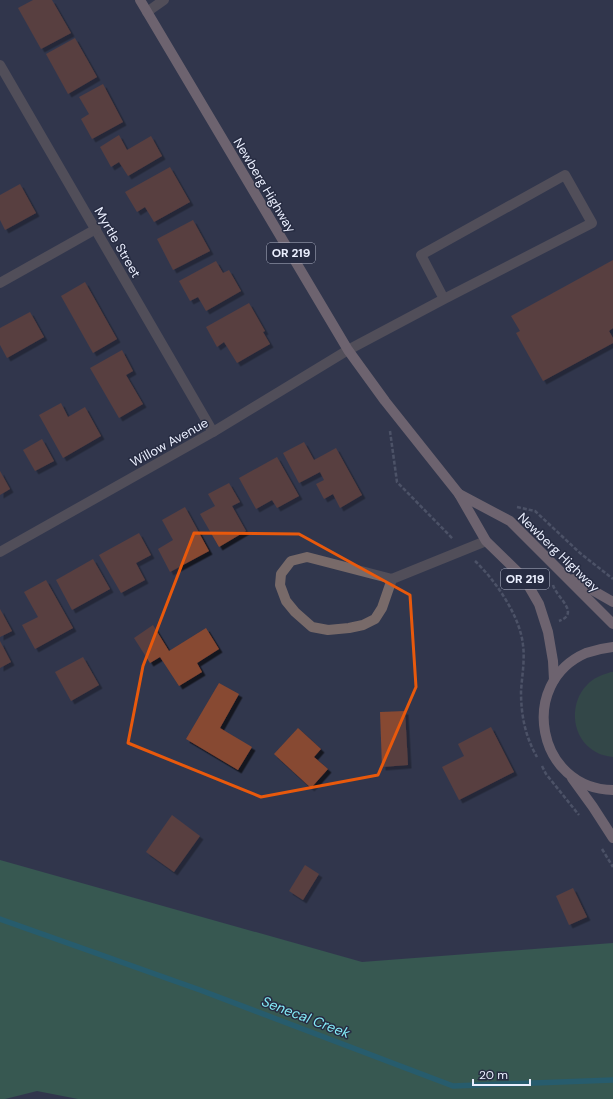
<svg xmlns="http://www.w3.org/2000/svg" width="613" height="1099" viewBox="0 0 613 1099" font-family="'DM Sans',sans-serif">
	<defs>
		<filter id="shadow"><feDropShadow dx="3.5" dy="3.5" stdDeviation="0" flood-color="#0009"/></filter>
	</defs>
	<rect width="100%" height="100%" fill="#31374d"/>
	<path fill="#365b43" d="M611 672H613V757C605 756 597 754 590 748 571 733 570 702 587 685 593 678 602 675 611 672Z"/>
	<path fill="#3e8058" d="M0 860 362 962 613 943V1099H78L37 1091 5 1099H0Z"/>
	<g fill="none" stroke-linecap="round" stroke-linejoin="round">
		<path stroke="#1b8a94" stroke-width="5.5" d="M0 919 200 990 453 1086 613 1080"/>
	</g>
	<g fill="#874832" filter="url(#shadow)">
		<path d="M33 0H52L71 33 41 49 18 8Z"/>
		<path d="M75 38 97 77 68 94 46 54Z"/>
		<path d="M103 84 123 122 92 139 81 119 89 114 79 97Z"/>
		<path d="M119 135 127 150 151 136 162 156 128 176 119 162 111 167 100 147Z"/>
		<path d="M170 167 190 202 154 222 145 207 137 212 125 192Z"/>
		<path d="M20 184 36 213 5 230 0 220V195Z"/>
		<path d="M193 220 210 251 173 270 157 239Z"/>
		<path d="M613 260V328L609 331 613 338V343L543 381 516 333 520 331 511 316Z"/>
		<path d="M216 261 223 273 229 270 241 291 206 311 198 297 190 301 179 281Z"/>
		<path d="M85 282 117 339 93 353 61 296Z"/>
		<path d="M249 303 265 331 263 332 270 344 237 363 224 342 217 347 206 327Z"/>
		<path d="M30 312 44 337 7 358 0 345V328Z"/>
		<path d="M122 350 133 371 126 375 143 404 119 418 90 368Z"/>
		<path d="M61 403 68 417 85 407 101 436 63 458 39 415Z"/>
		<path d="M42 439 54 461 35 471 23 450Z"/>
		<path d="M304 442 314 460 336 448 362 495 340 508 333 494 324 499 316 484 324 480 320 472 299 483 283 453Z"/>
		<path d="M277 457 299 496 277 508 272 500 256 509 239 478Z"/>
		<path d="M0 471 10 489 0 495Z"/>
		<path d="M229 483 240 502 232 506 246 531 219 547 200 514 215 506 208 494Z"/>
		<path d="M185 507 209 551 170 572 158 549 173 540 162 520Z"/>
		<path d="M139 533 151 555 136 563 145 580 121 593 99 555Z"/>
		<path d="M93 559 110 589 72 610 56 580Z"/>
		<path d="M46 580 73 628 35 649 22 625 38 617 24 592Z"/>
		<path d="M0 609 12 631 0 637Z"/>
		<path d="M153 625 169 651 206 628 219 649 197 663 202 672 179 686 160 657 150 663 134 638Z"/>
		<path d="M0 641 11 662 0 668Z"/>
		<path d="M83 657 99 685 71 701 55 672Z"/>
		<path d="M219 683 239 694 220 728 252 747 238 770 186 739Z"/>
		<path d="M405 711 408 765 382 767 380 712Z"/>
		<path d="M491 727 514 772 459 800 442 767 464 756 458 744Z"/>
		<path d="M298 728 321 749 314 757 328 769 311 788 274 754Z"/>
		<path d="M172 815 200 836 174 872 146 852Z"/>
		<path d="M305 865 319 874 303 900 289 891Z"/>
		<path d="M573 888 587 917 569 925 556 896Z"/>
	</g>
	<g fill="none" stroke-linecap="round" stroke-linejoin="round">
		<g stroke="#6e7387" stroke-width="2.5" stroke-dasharray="4 2" stroke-linecap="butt">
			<path d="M390 431 397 482 453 539"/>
			<path d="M517 507 535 511 580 553 613 579"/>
			<path d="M475 561C496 581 520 616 523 645 525 660 522 676 521 691 521 715 525 736 537 757"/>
			<path d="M553 585C556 597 581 613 559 621"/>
			<path d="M542 766 546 774 579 815"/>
			<path d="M602 849 613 867"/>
		</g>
		<g stroke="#786a69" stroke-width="10">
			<path d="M147 12 164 0"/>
			<path d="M0 65 213 432"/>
			<path d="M0 283 96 229"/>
			<path d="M0 552 213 432 348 350 444 299 592 223 565 175 421 255 444 299"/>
			<path d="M392 579 307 557 291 561 281 574 280 585 286 601 295 612 312 627 328 630 349 628 363 625 375 619 382 608 392 579 486 541"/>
		</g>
		<g stroke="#b79a99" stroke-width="10">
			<path d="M140 0 348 350 385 401 459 494 486 541 524 578 539 604 548 632 553 661 554 680"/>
			<path d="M459 494 510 521 613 624"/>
			<path d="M573 579 613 602"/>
			<path d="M613 647C604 648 595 650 586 653 517 683 537 789 613 790"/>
			<path d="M572 778 593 807 613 838"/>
		</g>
	</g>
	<path d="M0 0H613V1099H0ZM194 533 299 534 410 595 416 687 378 775 261 797 128 743 143 666Z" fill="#31374d" fill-opacity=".55" fill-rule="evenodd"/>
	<path fill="none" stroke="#e8590c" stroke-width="3" stroke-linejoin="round" d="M194 533 299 534 410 595 416 687 378 775 261 797 128 743 143 666Z"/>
	<g text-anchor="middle" stroke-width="3" stroke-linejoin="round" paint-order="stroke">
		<g fill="#272c42" stroke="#b0b4c6" stroke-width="1">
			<rect x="267" y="243" width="48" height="20" rx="3"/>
			<rect x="501" y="569" width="48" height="20" rx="3"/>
		</g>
		<g font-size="12" font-weight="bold" fill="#ebeffe">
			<text x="291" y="257">OR 219</text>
			<text x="525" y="583">OR 219</text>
		</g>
		<g font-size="13" fill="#ebeffe" stroke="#272c42">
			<text transform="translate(265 185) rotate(59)" y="5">Newberg Highway</text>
			<text transform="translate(118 242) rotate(60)" y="5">Myrtle Street</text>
			<text transform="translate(169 442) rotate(-29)" y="5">Willow Avenue</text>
			<text transform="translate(559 552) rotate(44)" y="5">Newberg Highway</text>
		</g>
		<g font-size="14" font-style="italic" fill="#84ecf8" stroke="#272c42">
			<text transform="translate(306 1017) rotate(21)" y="5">Senecal Creek</text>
		</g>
	</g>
	<path d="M473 1079v6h57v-6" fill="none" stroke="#ebeffe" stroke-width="2"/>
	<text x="479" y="1079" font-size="12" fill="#ebeffe" stroke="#272c42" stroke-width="3" paint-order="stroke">20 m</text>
</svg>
